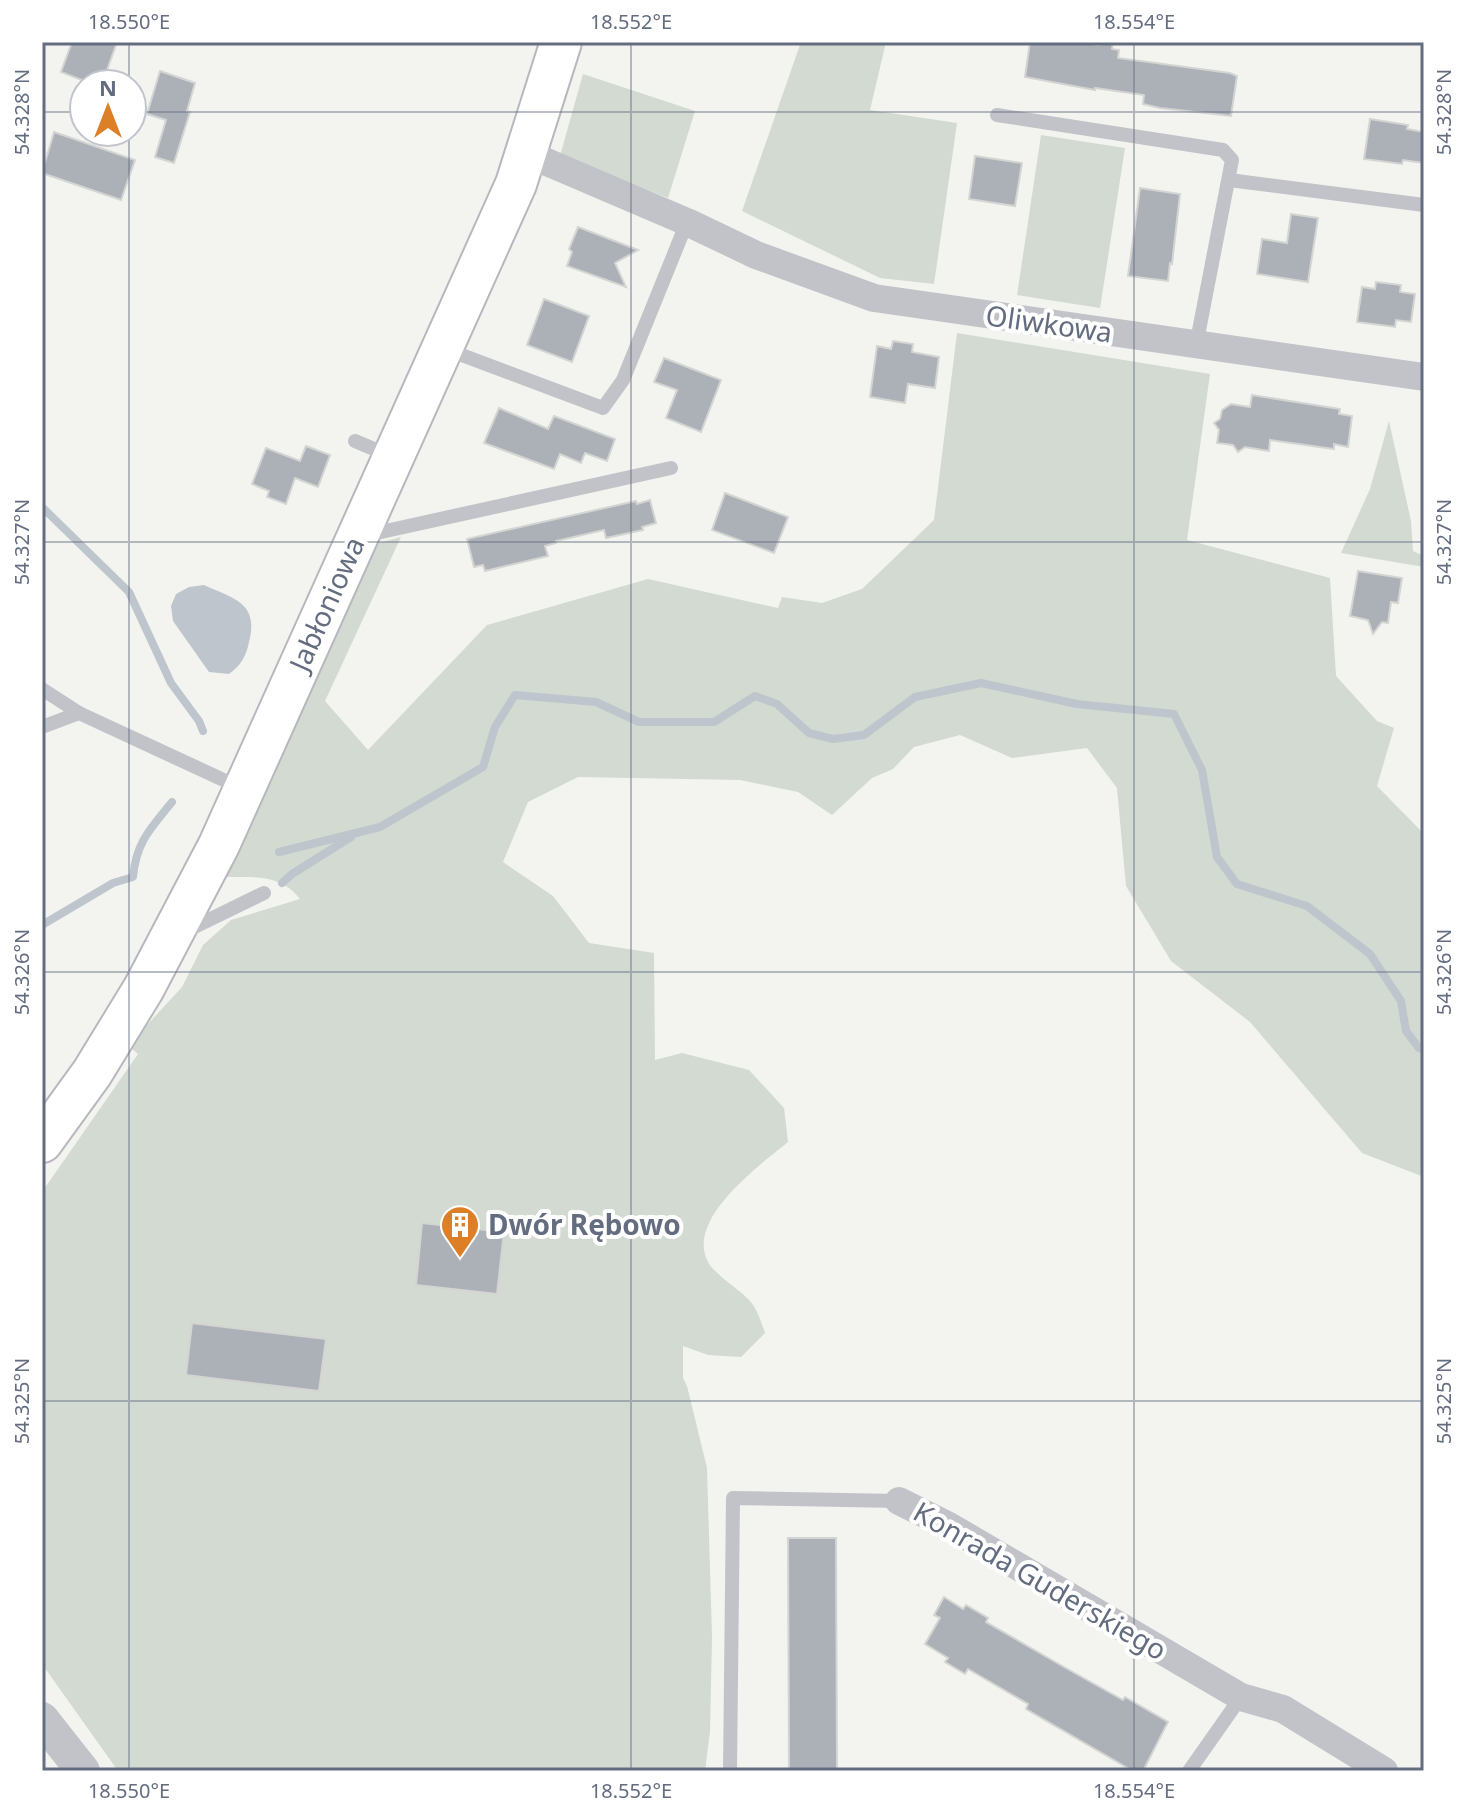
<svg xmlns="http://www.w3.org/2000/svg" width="1466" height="1813" viewBox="0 0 1466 1813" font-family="'Noto Sans',sans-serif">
	<rect width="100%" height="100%" fill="#f3f4f0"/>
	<g fill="#d2dad1">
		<path d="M801 42H886L870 110 957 123 934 284 880 278 742 211Z"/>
		<path d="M583 74 695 111 668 198 560 156Z"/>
		<path d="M1041 135 1125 148 1100 308 1017 295Z"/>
		<path d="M957 333 1210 374 1187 540 1330 578 1336 676 1377 721 1394 728 1377 786 1424 834V1177L1362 1153 1250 1022 1171 961 1126 886 1117 788 1087 748 1012 758 960 735 914 747 893 769 872 778 832 815 798 792 740 780 578 777 528 802 503 862 553 896 589 943 654 953 655 1060 682 1053 749 1070 784 1108 788 1142C760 1165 685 1219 708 1262 714 1274 739 1289 749 1300 757 1308 761 1322 765 1333L741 1357 708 1355 683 1346V1378L687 1386 707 1468 712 1637 710 1731 705 1771H118L42 1664V1192L138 1054 132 1049 147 1025 182 987 203 945 231 920 300 899C281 874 254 877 226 877L280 759 372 545 401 537 325 701 368 750 487 625 648 579 778 608 782 597 822 603 862 589 934 520Z"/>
		<path d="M1389 421 1411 521 1413 551 1424 556V567L1341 553 1370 489Z"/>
	</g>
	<path fill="#bec5cc" d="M204 585C235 599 259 603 249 642 246 657 241 665 229 674L209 672 173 621 171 606 176 594 189 587Z"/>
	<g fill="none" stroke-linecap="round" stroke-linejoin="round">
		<g stroke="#bec5cc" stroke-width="8">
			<path d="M42 507 129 592 171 683 199 721 203 731"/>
			<path d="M279 852 380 827 483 767 495 727 515 695 596 702 639 722H714L755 696 777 704 809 733 833 739 864 735 915 697 981 683 1077 704 1174 714 1202 770 1217 857 1237 884 1307 906 1370 954 1401 1001 1406 1031 1419 1048 1424 1049"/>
			<path d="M282 883 292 874 351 837"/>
			<path d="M42 925 113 883 133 877C136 842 151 828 172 802"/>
		</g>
	</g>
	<g fill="#acb0b7" stroke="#d4d5d3" stroke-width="2">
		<path d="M72 42H117L102 84H92L61 72Z"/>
		<path d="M1030 42H1086L1097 45 1113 43 1112 49 1119 50 1118 58 1230 73 1237 76 1231 116 1160 108 1143 104 1144 95 1095 88V90L1025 77Z"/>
		<path d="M160 71 195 83 187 111 190 112 174 163 155 157 166 120 147 114Z"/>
		<path d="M1370 119 1408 125 1407 129 1424 132V163L1403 160 1402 164 1364 159Z"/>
		<path d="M54 132 135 160 121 200 42 173Z"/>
		<path d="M975 156 1022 163 1015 206 969 199Z"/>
		<path d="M1140 188 1180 194 1172 264 1170 263 1168 281 1128 276Z"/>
		<path d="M1291 214 1318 218 1308 282 1257 274 1262 239 1287 243Z"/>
		<path d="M578 227 638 250 615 263 626 287 567 266 572 252 569 249Z"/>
		<path d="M1376 282 1401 285 1400 292 1415 294 1411 322 1396 320 1395 327 1357 322 1362 287 1375 289Z"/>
		<path d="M544 299 589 316 572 362 527 345Z"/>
		<path d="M893 341 913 344 912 352 939 357 935 388 908 384 905 403 870 397 877 346 891 349Z"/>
		<path d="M664 358 721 380 701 432 666 418 677 390 654 382Z"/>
		<path d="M1252 395 1340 409 1339 414 1352 416 1348 447 1334 444V449L1270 440 1269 451 1245 447 1238 452 1233 445 1217 443 1219 430 1214 423 1220 419 1222 410 1231 404 1250 407Z"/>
		<path d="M499 408 548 429 554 416 615 439 607 461 585 453 581 463 560 454 554 469 484 443Z"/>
		<path d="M306 446 330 455 318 487 295 478 286 504 267 497 269 491 252 484 266 448 300 461Z"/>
		<path d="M725 493 788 517 774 553 712 530Z"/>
		<path d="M650 500 656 523 642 527 643 530 606 538 604 530 556 541V543L545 546 548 556 485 571 483 565 474 567 467 539 636 501 637 504Z"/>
		<path d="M1358 571 1402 578 1398 603 1391 602 1388 623 1382 622 1373 634 1368 620 1350 616Z"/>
		<path d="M422 1223 504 1232 497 1294 416 1285Z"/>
		<path d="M192 1323 326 1339 319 1391 186 1375Z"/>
		<path d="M788 1538H836L837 1771H789Z"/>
		<path d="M944 1597 963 1609 966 1605 988 1618 986 1622 1071 1671 1123 1700 1125 1697 1168 1722 1143 1771H1133L1026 1709 1028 1704 968 1669 965 1674 945 1662 948 1658 925 1644 940 1618 934 1615Z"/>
	</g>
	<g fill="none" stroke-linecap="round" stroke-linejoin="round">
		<g stroke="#b6b8be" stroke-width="44">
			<path id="secondary" d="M42 1142 92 1073 144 988 219 845 516 184 561 42"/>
		</g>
		<g stroke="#c2c3c8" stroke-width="14">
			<path d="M997 115 1223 150 1232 160 1196 346"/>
			<path d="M1229 180 1424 205"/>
			<path d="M443 348 603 408 623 380 687 222"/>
			<path d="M355 441 393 457"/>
			<path d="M363 536 671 468"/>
			<path d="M42 689 79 713 243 789"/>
			<path d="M42 727 79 713"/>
			<path d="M184 932 264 893"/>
			<path d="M730 1771 733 1498 899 1501"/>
			<path d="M1189 1771 1241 1697"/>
		</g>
		<g stroke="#c2c3c8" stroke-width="28">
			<path d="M528 154 687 222 756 255 874 298 1424 377"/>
			<path d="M899 1501 949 1526 1241 1697 1283 1709 1384 1771"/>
		</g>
		<path stroke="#c2c3c8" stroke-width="34" d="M42 1719 83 1771"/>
		<use href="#secondary" stroke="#fff" stroke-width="40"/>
	</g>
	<path fill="none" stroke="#646c80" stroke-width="2" stroke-opacity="0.45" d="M129 42V84M631 42V1771M1134 42V1771M42 112H84M132 112H1424M129 132V1771M42 542H1424M42 972H1424M42 1401H1424"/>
	<defs>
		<g id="building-pin" transform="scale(2)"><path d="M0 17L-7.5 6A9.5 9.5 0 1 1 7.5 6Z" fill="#dc7f27" stroke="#fff"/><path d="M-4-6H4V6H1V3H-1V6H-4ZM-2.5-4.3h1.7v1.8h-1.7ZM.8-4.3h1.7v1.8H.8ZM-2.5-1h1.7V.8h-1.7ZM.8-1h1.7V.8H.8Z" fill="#fff"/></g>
	</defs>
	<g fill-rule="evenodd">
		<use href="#building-pin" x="460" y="1225"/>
	</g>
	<g text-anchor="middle" stroke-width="8" stroke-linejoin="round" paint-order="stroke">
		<g font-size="28" fill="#646c80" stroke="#fff">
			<text transform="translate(1049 324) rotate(8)" y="10">Oliwkowa</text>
			<text transform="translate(327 604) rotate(-66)" y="10">Jabłoniowa</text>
			<text transform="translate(1040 1581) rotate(30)" y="10">Konrada Guderskiego</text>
		</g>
		<g font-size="28" font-weight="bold" fill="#646c80" stroke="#fff" text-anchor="start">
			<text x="488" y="1235">Dwór Rębowo</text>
		</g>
	</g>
	<rect width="1466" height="1813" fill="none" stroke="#ffffff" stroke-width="88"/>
	<g transform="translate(108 108)"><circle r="38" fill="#ffffff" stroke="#c1c4cc" stroke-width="2"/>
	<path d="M0-6L14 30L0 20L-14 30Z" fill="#dc7f27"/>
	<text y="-12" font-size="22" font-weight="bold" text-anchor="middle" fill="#646c80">N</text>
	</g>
	<rect x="44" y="44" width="1378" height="1725" fill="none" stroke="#646c80" stroke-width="3"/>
	<g font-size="20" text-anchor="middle" fill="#646c80">
		<text x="129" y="29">18.550°E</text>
		<text x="631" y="29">18.552°E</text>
		<text x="1134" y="29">18.554°E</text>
		<text transform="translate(22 112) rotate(-90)" y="7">54.328°N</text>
		<text transform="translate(1444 112) rotate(-90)" y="7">54.328°N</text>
		<text transform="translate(22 542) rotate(-90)" y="7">54.327°N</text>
		<text transform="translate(1444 542) rotate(-90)" y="7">54.327°N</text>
		<text transform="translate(22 972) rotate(-90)" y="7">54.326°N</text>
		<text transform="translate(1444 972) rotate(-90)" y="7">54.326°N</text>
		<text transform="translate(22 1401) rotate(-90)" y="7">54.325°N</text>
		<text transform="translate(1444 1401) rotate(-90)" y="7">54.325°N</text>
		<text x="129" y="1798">18.550°E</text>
		<text x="631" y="1798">18.552°E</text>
		<text x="1134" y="1798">18.554°E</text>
	</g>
</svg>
